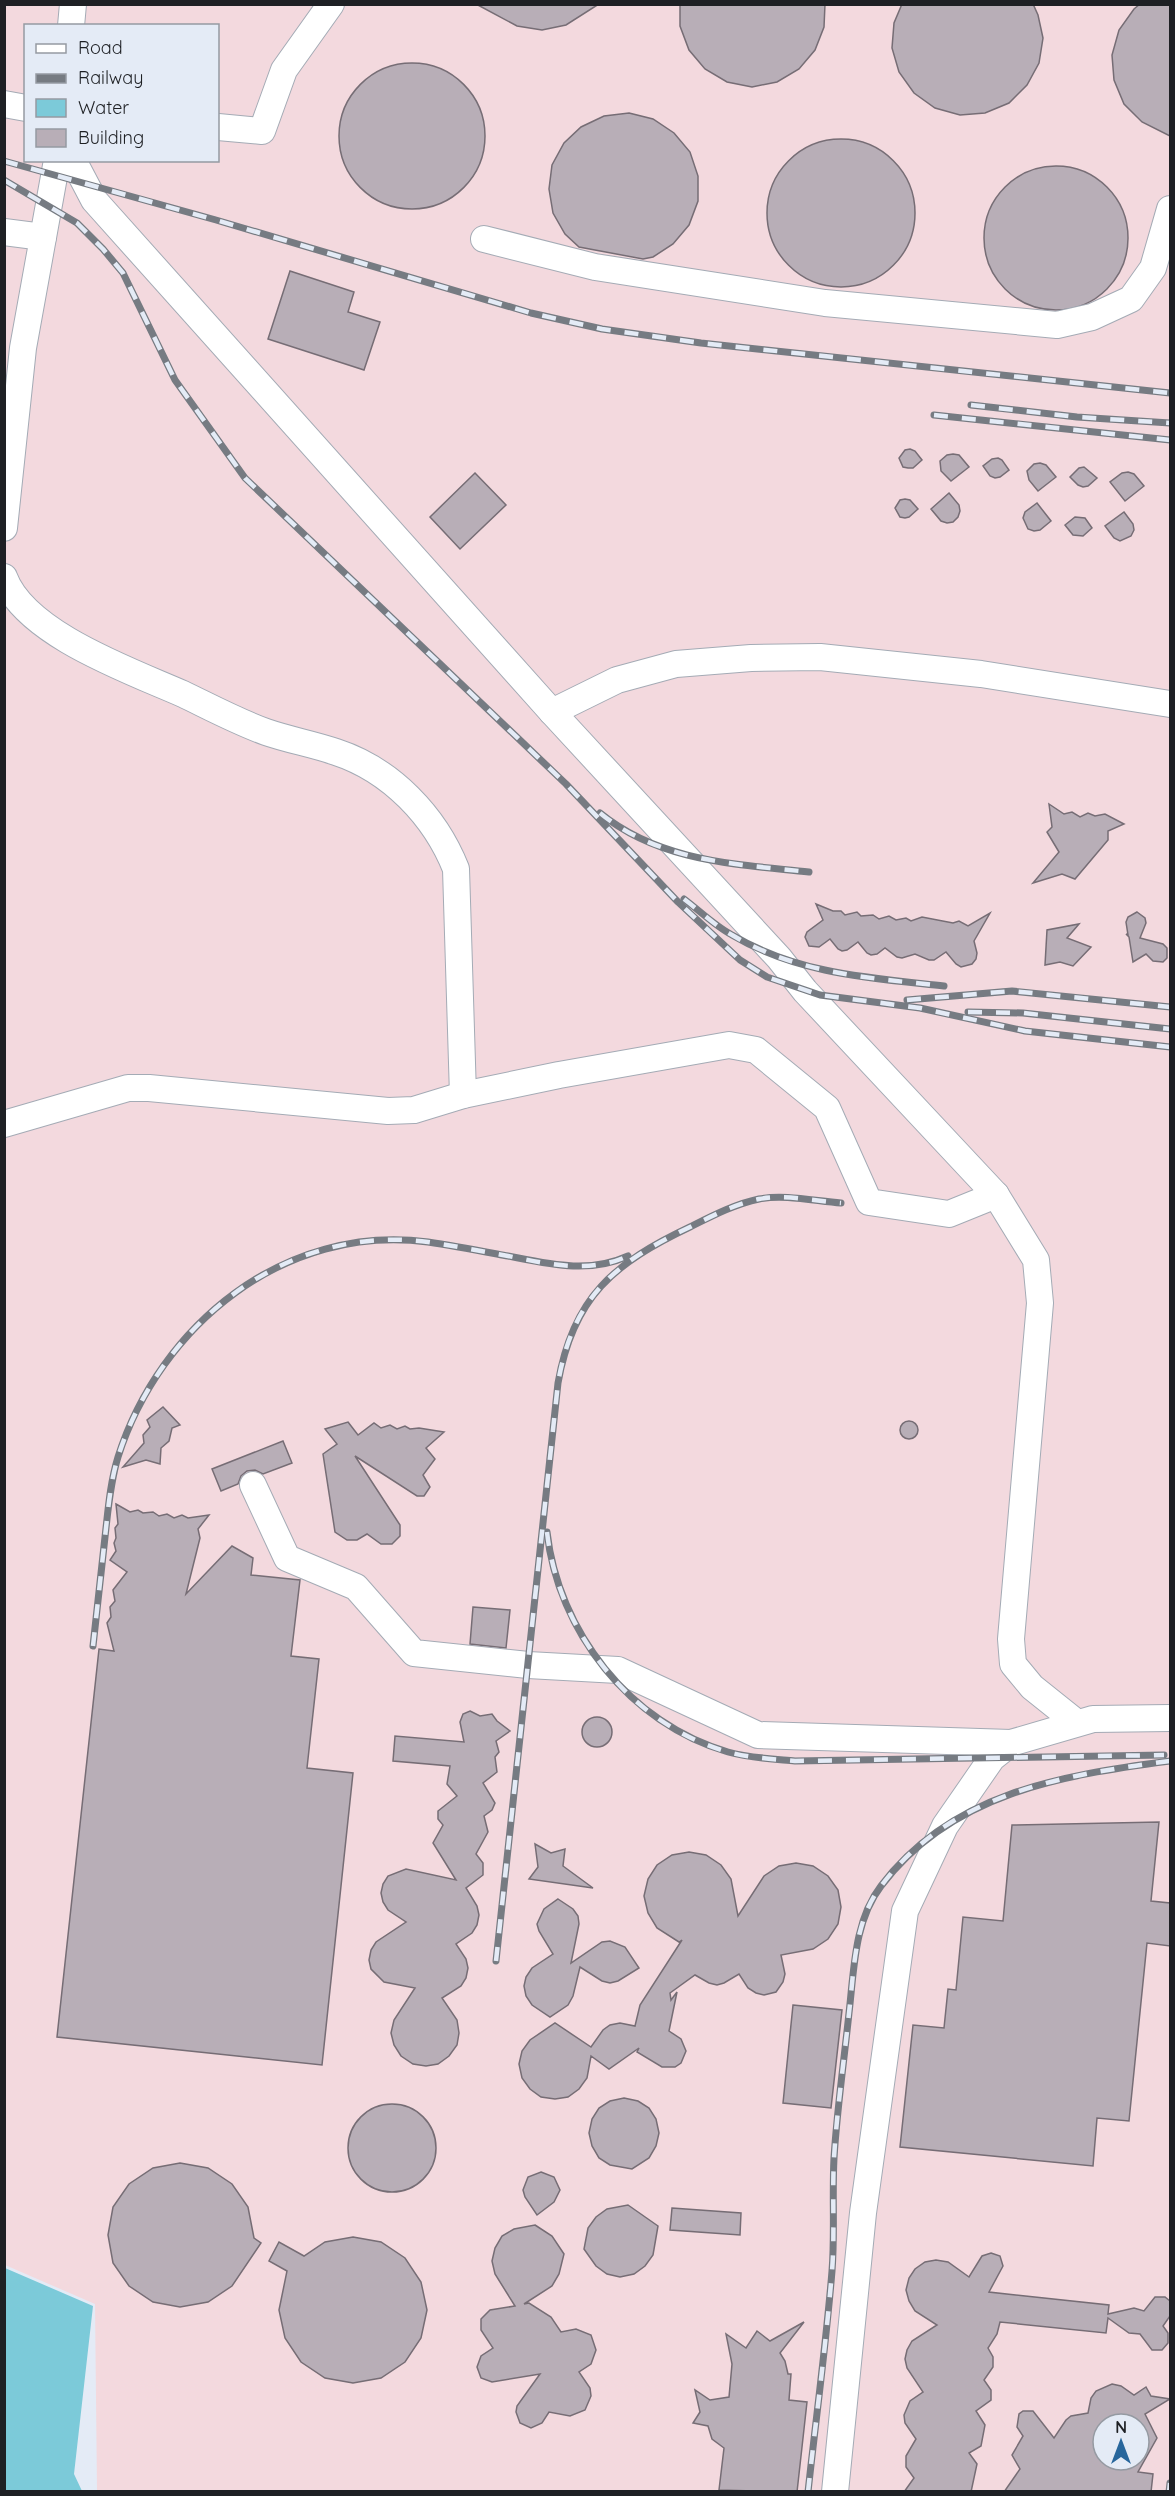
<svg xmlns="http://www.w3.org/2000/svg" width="1175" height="2496" viewBox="0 0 1175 2496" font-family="Quicksand,sans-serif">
	<rect width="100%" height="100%" fill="#e4ebf6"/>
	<path fill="#f3d9de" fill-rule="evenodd" d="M5 5H1170V2491H97L95 2304 5 2265ZM26 26H218V160H26ZM1103 2424H1139V2460H1103Z"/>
	<path fill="#7ccad9" d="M5 2268 93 2306 74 2474 82 2491H5Z"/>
	<g fill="#b8aeb7" stroke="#766d75" stroke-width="1.5" fill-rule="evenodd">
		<path d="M476 4H599L566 25 542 30 517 26Z"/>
		<path d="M680 4H825L824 27 815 50 799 69 777 82 752 87 727 82 705 69 689 50 680 26Z"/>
		<path d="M902 4H1033L1038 15 1043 38 1039 63 1027 85 1009 103 985 113 960 115 935 108 914 93 899 72 892 48 894 23Z"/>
		<path d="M1140 4H1170V136L1142 122 1124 104 1114 80 1112 55 1119 30 1134 9Z"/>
		<circle cx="412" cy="136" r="73"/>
		<path d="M629 113 653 119 674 133 690 152 698 176V201L689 225 673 244 653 257 643 259 579 247 565 234 553 213 549 189 552 165 564 143 581 127 604 116Z"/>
		<circle cx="841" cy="213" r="74"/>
		<circle cx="1056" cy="238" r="72"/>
		<path d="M290 271 354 292 348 312 380 322 364 370 268 339Z"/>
		<path d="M910 449 915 451 922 460 913 468H908L903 467 899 458 905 450Z"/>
		<path d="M953 454 959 455 969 467 951 481 941 471 940 461 947 455Z"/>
		<path d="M998 458 1002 460 1009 470 1000 477 995 478 990 476 983 466 992 459Z"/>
		<path d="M1040 463 1046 465 1056 477 1038 491 1029 480 1027 471 1034 464Z"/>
		<path d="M1084 467 1097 478 1088 486 1083 487 1078 485 1070 477 1079 468Z"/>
		<path d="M1128 472 1134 474 1144 486 1125 501 1110 482 1122 473Z"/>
		<path d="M475 473 506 505 460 549 430 517Z"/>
		<path d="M949 493 959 505 960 511 958 517 953 522 947 523 941 521 931 509Z"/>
		<path d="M905 499 910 500 918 509 909 517 905 518 900 517 895 508 900 500Z"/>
		<path d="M1037 503 1051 521 1040 530 1034 531 1028 529 1023 518 1025 512Z"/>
		<path d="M1124 512 1133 524 1134 530 1131 536 1120 541 1114 538 1105 526Z"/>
		<path d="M1075 517 1085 518 1092 528 1083 536 1073 535 1065 525Z"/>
		<path d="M1049 804 1064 814 1072 812 1080 817 1088 813 1095 816 1105 814 1124 824 1108 831V840L1075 879 1062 874 1033 883 1059 852 1047 832 1052 827Z"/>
		<path d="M816 904 833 911H841L845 915 857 912 861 916 873 915 879 919 889 916 896 920 906 918 911 921 922 917 953 923 959 921 968 926 990 913 974 941 977 953 976 959 972 964 961 967 956 964 946 952 934 960H929L915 954 902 958 897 957 885 948 877 954 871 955 867 953 858 942 847 950 842 951 838 949 830 939 819 947 809 946 805 937 807 932 823 920Z"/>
		<path d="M1137 912 1145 918 1146 923 1140 938 1163 944 1167 948V958L1163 962 1153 961 1146 954 1133 962 1129 937 1126 934 1128 935 1126 922 1128 917Z"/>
		<path d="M1079 924 1067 938 1091 947 1073 966 1060 962 1045 965 1047 930Z"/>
		<path d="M163 1407 180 1425 172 1428 169 1441 161 1448 160 1464 146 1460 123 1467 144 1443 143 1435 150 1427 147 1420Z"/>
		<circle cx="909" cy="1430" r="9"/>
		<path d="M348 1422 358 1435 374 1423 381 1428 390 1425 397 1429 405 1426 410 1429 419 1428 444 1432 426 1448 435 1459 423 1475 430 1487 424 1496H417L355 1456 400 1525V1536L392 1544H381L367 1534 357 1540H347L335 1532 323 1454 337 1444 325 1429Z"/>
		<path d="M283 1441 292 1463 263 1474 255 1470 247 1471 241 1476 238 1484 221 1491 212 1469Z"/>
		<path d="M116 1504 130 1512 138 1510 143 1513 153 1512 159 1516 167 1514 174 1518 182 1515 188 1518 209 1515 198 1529 200 1538 186 1594 232 1546 253 1558 251 1575 300 1580 291 1656 319 1659 307 1768 353 1773 322 2065 57 2037 99 1649 114 1651 107 1623 111 1617 110 1607 115 1601 113 1590 127 1572 110 1560 116 1551 114 1543 116 1538 115 1528 118 1524Z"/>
		<path d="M473 1607 510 1610 506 1648 470 1644Z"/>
		<path d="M470 1711 480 1716 492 1714 497 1721 510 1731 496 1741 499 1752 495 1757 497 1772 483 1783 495 1803 492 1810 484 1816 488 1832 476 1854 483 1863V1875L466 1888 477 1906 479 1915 477 1925 472 1933 456 1944 466 1959 468 1968 466 1978 461 1986 442 1998 457 2020 459 2033 457 2045 449 2056 438 2064 426 2066 413 2064 401 2056 394 2045 391 2033 394 2020 415 1988 384 1982 371 1969 369 1960 371 1950 376 1942 406 1922 388 1910 383 1902 381 1893 383 1884 388 1876 406 1869 456 1880 433 1843 443 1825 438 1819V1811L457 1796 447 1784 450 1766 393 1761 395 1736 464 1742 460 1722 463 1714Z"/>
		<circle cx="597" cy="1732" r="15"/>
		<path d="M1159 1822 1151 1901 1170 1903V1946L1147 1943 1129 2121 1097 2118 1093 2166 900 2147 913 2025 944 2028 948 1989 956 1990 963 1917 1003 1921 1012 1825Z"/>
		<path d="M535 1844 551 1853 565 1849 563 1866 593 1888 529 1879 538 1867Z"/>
		<path d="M689 1852 706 1855 721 1865 731 1879 738 1916 764 1876 779 1866 796 1863 813 1866 828 1876 838 1890 841 1907 838 1924 828 1939 813 1949 781 1955 785 1974 783 1982 776 1992 764 1995 756 1993 748 1988 739 1974 724 1983 717 1985 709 1983 695 1975 670 1993 671 2000 677 1992 669 2031 681 2039 686 2051 681 2063 675 2067H662L637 2052 639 2048 609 2069 591 2056 587 2078 579 2089 568 2097 555 2099 541 2097 530 2089 522 2078 519 2064 522 2051 530 2040 555 2023 591 2047 603 2030 610 2025 620 2023 635 2026 640 2005 682 1940 679 1942 657 1928 648 1913 644 1896 648 1879 657 1865 672 1855Z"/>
		<path d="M558 1899 573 1909 578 1916 579 1924 571 1963 602 1942 610 1941 625 1947 639 1968 618 1981 610 1983 602 1981 580 1967 573 1996 568 2005 550 2017 532 2005 526 1996 524 1986 526 1977 532 1968 553 1954 539 1931 537 1924 544 1909Z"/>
		<path d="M793 2005 842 2010 831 2108 783 2103Z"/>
		<path d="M624 2098 638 2101 649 2108 656 2119 659 2133 656 2146 649 2158 632 2169 610 2165 599 2158 592 2146 589 2133 592 2119 599 2108 610 2101Z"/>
		<circle cx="392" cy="2148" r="44"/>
		<path d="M180 2163 208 2168 232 2184 248 2207 254 2238 261 2243 232 2286 208 2302 180 2307 153 2302 129 2286 113 2263 108 2235 113 2207 129 2184 153 2168Z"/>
		<path d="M541 2172 554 2177 560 2190 554 2202 537 2215 525 2197 523 2190 528 2177Z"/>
		<path d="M628 2205 658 2226 653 2255 645 2266 634 2274 620 2277 607 2274 596 2266 584 2249 588 2228 596 2217 607 2209Z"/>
		<path d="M672 2208 741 2213 740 2235 670 2230Z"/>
		<path d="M535 2225 552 2236 564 2254 559 2274 552 2286 524 2304 529 2303 551 2317 561 2332 576 2329 591 2335 596 2350 591 2364 579 2372 590 2388 591 2396 585 2410 570 2416 549 2412 542 2423 531 2428 520 2423 516 2412 517 2406 540 2374 492 2382 481 2378 477 2367 481 2356 493 2348 481 2330V2319L490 2310 515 2306 495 2274 492 2261 495 2248 502 2236 514 2229Z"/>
		<path d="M353 2237 381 2242 405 2258 421 2282 427 2310 421 2338 405 2362 381 2378 353 2383 325 2378 301 2362 285 2338 279 2310 287 2271 269 2261 279 2242 304 2256 325 2242Z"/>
		<path d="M991 2253 1000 2256 1003 2266 989 2292 1109 2305 1108 2314 1134 2308 1144 2311 1155 2297H1165L1170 2301V2316L1163 2326 1168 2333V2343L1162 2350H1152L1140 2334 1129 2333 1108 2318 1106 2333 1000 2322 997 2334 988 2348 993 2357V2367L984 2380 991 2390V2400L976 2411 985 2425 981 2446 969 2453 977 2464 971 2492H904L914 2478 906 2467V2456L916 2439 905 2423 904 2415 910 2401 923 2392 907 2368 905 2359 907 2350 912 2341 937 2325 915 2311 909 2301 906 2290 909 2278 915 2269 925 2262 936 2260 948 2262 969 2277 982 2256Z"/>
		<path d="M804 2322 780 2353 785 2361 788 2374H791L789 2400 807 2402 797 2492 719 2490 724 2448 712 2439 708 2426 693 2423 700 2412 695 2390 710 2400 729 2397 732 2364 726 2334 746 2348 757 2331 770 2341Z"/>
		<path d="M1112 2384 1121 2386 1134 2395 1146 2387 1151 2396 1170 2399 1145 2414 1157 2438 1138 2472 1153 2474 1151 2492H1004L1020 2469 1012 2455 1023 2436 1017 2427 1019 2414 1023 2411H1033L1054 2438 1066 2420 1071 2416 1088 2413 1091 2398 1096 2391ZM1103 2424H1139V2460H1103Z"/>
	</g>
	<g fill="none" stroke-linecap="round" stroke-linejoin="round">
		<g stroke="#a4abb5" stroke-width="28">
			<g id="minor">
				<path d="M71 26 73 4"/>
				<path d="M4 104 26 108"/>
				<path d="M218 127 262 131 284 70 331 4"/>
				<path d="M73 160 94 200 552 712 779 958 805 991 996 1195 1036 1260 1040 1303 1011 1639 1013 1664 1032 1687 1077 1723"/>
				<path d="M4 232 43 237"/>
				<path d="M484 239 595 267 825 303 1057 325 1092 317 1131 299 1153 268 1170 209"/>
				<path d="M4 528 23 348 57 160"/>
				<path d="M4 577C25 634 131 671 183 694 210 707 238 722 266 732 289 740 313 744 336 752 391 770 435 816 456 869L463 1095"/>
				<path d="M552 712 617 680 676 664 751 658 820 657 981 674 1170 704"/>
				<path d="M4 1124 128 1088H149L388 1111 414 1110 463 1095 559 1075 729 1045 756 1050 827 1108 869 1202 949 1214 996 1195"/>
				<path d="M253 1485 287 1558 356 1587 414 1653 528 1665 618 1670 758 1735 1011 1743 1093 1719 1170 1718"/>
				<path d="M835 2492 863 2213 905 1911 945 1826 992 1758 1011 1743"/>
			</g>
		</g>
		<use href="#minor" stroke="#fff" stroke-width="26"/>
		<g stroke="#767b82" stroke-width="7">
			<g id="rail">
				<path d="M4 161 216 220 531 313 602 329 701 343 1170 393"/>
				<path d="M4 180 77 223 103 249 123 273 175 380 245 478 566 784 678 902 740 960 767 977 820 995 920 1008 1025 1031 1170 1047"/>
				<path d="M971 405 1077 417 1170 423"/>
				<path d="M934 415 1170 440"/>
				<path d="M600 813C660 862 736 864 809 872"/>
				<path d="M684 899C700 911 715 926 732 935 798 974 870 978 944 986"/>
				<path d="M907 1000 1012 991 1170 1007"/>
				<path d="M968 1012 1023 1013 1170 1029"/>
				<path d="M547 1532C558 1631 630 1724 728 1752 750 1758 773 1759 795 1761L1164 1755"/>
				<path d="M93 1646C97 1610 101 1573 105 1537 108 1511 110 1483 118 1457 160 1325 285 1223 428 1242 455 1246 481 1251 508 1256 549 1264 589 1274 628 1256"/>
				<path d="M496 1961 558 1383C573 1297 614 1263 690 1227 712 1216 735 1204 759 1199 784 1194 815 1201 841 1203"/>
				<path d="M808 2492C816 2418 826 2345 832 2271 835 2234 832 2196 834 2158 837 2109 844 2061 849 2013 854 1971 854 1921 881 1886 951 1793 1062 1775 1170 1761"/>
				<path d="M1169 2492 1170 2483"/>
			</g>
		</g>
		<use href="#rail" stroke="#e4ebf6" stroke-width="4.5" stroke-dasharray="14" stroke-linecap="butt"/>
	</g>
	<rect width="1175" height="2496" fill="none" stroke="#1e2024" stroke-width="12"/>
	<rect x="24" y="24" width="195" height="138" fill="#e4ebf6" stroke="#959aa2" stroke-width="1.5"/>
	<rect x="36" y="44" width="30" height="9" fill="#ffffff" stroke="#959aa2" stroke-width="1.5"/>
	<text x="78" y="54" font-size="18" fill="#1e2024">Road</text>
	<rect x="36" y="74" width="30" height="9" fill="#767b82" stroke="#959aa2" stroke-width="1.5"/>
	<text x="78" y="84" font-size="18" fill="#1e2024">Railway</text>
	<rect x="36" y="99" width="30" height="18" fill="#7ccad9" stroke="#959aa2" stroke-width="1.5"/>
	<text x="78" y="114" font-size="18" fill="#1e2024">Water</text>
	<rect x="36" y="129" width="30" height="18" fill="#b8aeb7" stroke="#959aa2" stroke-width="1.5"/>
	<text x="78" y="144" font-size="18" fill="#1e2024">Building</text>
	<g transform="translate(1121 2442)"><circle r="28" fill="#e4ebf6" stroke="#959aa2" stroke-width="1.5"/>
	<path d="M0-4.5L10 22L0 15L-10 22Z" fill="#27669c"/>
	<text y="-9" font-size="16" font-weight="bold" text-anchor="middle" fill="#1e2024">N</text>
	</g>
</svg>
